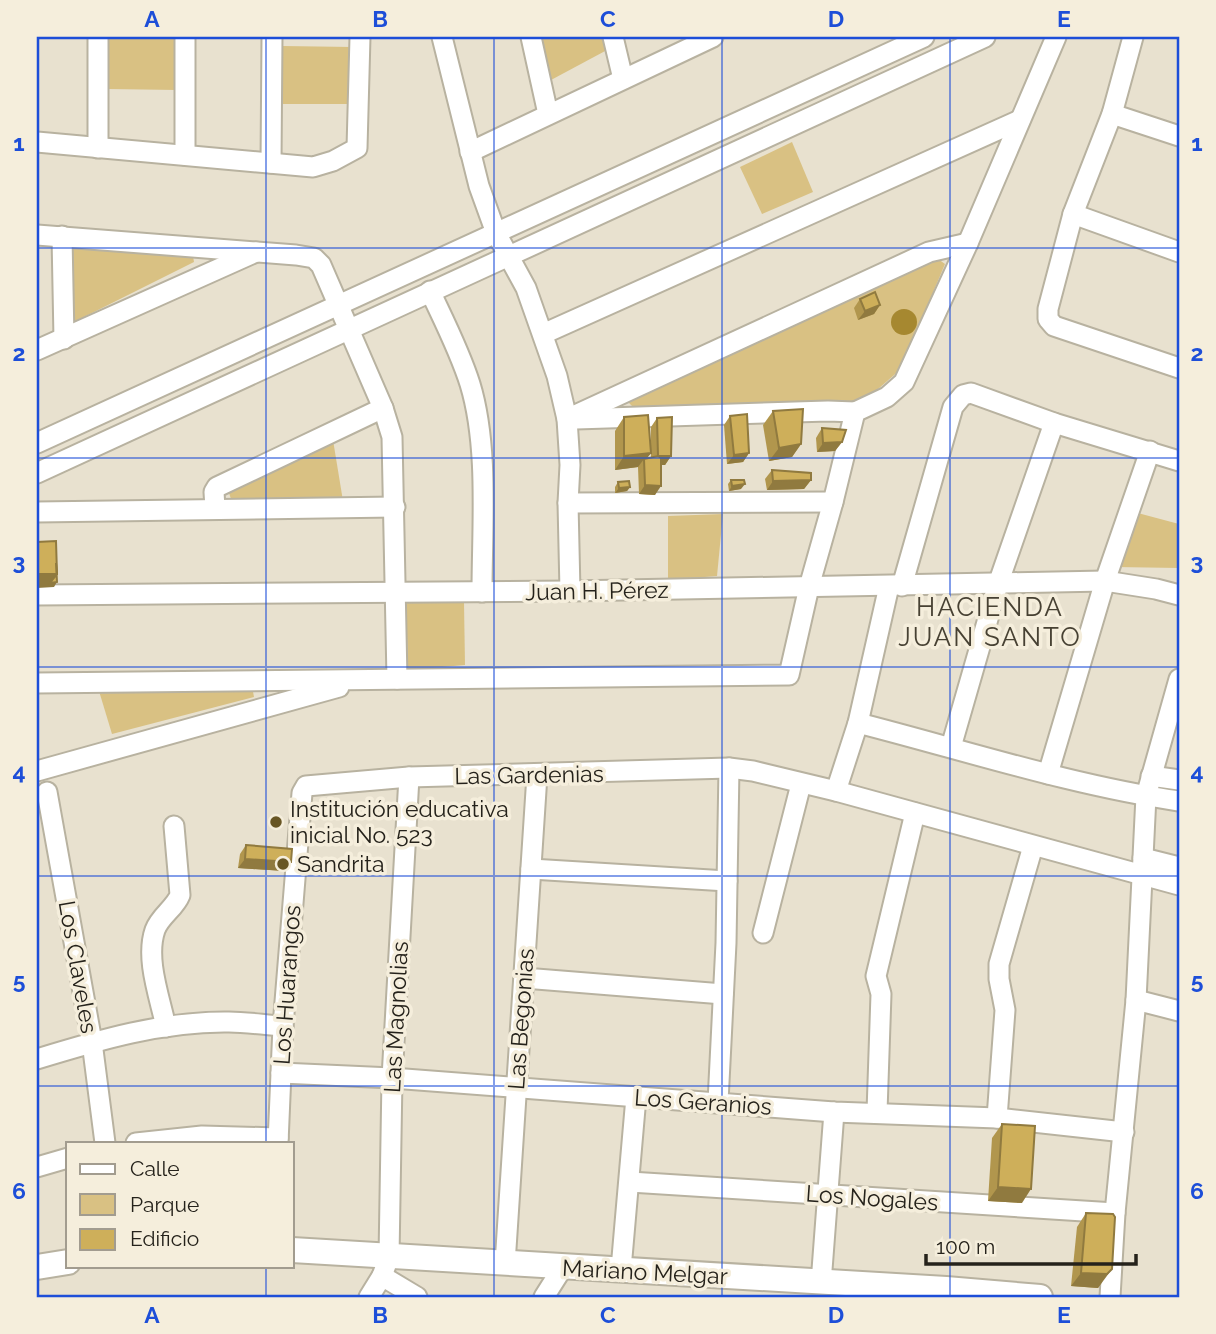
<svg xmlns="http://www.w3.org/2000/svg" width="1216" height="1334" viewBox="0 0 1216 1334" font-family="Raleway,sans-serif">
	<rect width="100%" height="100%" fill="#e8e1cf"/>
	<g fill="#d9c183">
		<path d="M107 37H178L177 90 107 89Z"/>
		<path d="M538 37H603L607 50 551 80Z"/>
		<path d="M282 46 353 47 351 104H282Z"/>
		<path d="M792 142 813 192 762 214 740 167Z"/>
		<path d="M73 245 193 256 194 262 70 324Z"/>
		<path d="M934 256 945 264 901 369 862 403 634 408 629 403 628 396Z"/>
		<path d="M333 440 343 501 232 502 228 490Z"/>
		<path d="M1134 512 1179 524V568L1115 567Z"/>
		<path d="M723 514 717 576 668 580V516Z"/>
		<path d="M406 603H464L465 665 408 670Z"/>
		<path d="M252 686 254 697 112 734 99 691Z"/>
	</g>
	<circle fill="#a68830" cx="904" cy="322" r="13"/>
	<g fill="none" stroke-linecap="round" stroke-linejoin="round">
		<g stroke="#b8b2a0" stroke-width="23">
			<g id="minor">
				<path d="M442 37 479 186 496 233 526 288 557 376 567 419 570 465 568 503 570 591"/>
				<path d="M531 37 548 114"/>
				<path d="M613 37 623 79"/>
				<path d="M1133 37 1112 114 1073 214 1048 309V319L1054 326 1179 368"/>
				<path d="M1112 114 1179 136"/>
				<path d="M37 142 313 167 333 161 357 148 360 37"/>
				<path d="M98 148V37"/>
				<path d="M470 152 713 37"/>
				<path d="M185 155V37"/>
				<path d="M271 163 272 37"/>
				<path d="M1073 214 1179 252"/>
				<path d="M37 235 296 255 314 258 321 265 383 408 392 437 397 679"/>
				<path d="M62 236 64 339"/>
				<path d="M430 291C444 321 460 352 470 384 489 446 482 527 482 592"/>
				<path d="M543 334 1020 120"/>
				<path d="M37 350 256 252"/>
				<path d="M567 419 929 252 968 243"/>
				<path d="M576 419 828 411 855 412"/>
				<path d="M37 443 924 37"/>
				<path d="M37 473 985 37"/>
				<path d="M568 503 833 502"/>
				<path d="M215 508 214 492 217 487 383 408"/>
				<path d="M37 512 395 507"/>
				<path d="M902 586 953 407 963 395 971 393 1054 423 1179 461"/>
				<path d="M37 595 570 591 1105 581 1156 589 1179 595"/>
				<path d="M37 683 789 675 809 587 833 502 855 412 887 397 904 382 968 243 1056 37"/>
				<path d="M858 723C964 750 1070 785 1179 801"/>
				<path d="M951 747 998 584 1054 423"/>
				<path d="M37 771 339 687"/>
				<path d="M1048 774 1105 581 1150 451"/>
				<path d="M1151 776 1179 780"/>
				<path d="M836 791 858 723 889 586"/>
				<path d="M47 792 92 1042 105 1143"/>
				<path d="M1143 858 1179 867"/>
				<path d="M531 869 727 881"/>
				<path d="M763 933 801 784"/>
				<path d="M524 978 723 994"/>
				<path d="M1136 1000 1179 1011"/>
				<path d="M166 1027C160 998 145 959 155 930 160 916 175 908 180 895L174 826"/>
				<path d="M37 1059C99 1040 163 1021 229 1022 247 1022 265 1025 283 1026"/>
				<path d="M281 1073 392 1078 834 1112 997 1118 1124 1132"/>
				<path d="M718 1102 726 943 729 768"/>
				<path d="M877 1112 881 994 876 976 915 813"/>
				<path d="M997 1118 1005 1010 999 979V964L1033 846"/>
				<path d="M136 1143 202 1136 278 1138"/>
				<path d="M278 1143 283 1026 302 793 306 786 409 777 729 768 753 771 836 791 1179 885"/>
				<path d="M37 1167 68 1158"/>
				<path d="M630 1182 1115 1213"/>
				<path d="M505 1264 537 775"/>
				<path d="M621 1269 636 1097"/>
				<path d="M382 1276 417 1297"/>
				<path d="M821 1283 834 1112"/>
				<path d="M369 1297 382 1276 389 1257 392 1078 409 777"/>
				<path d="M544 1297 563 1267"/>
				<path d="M1110 1297 1115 1213 1136 1000 1146 796 1179 679"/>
			</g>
		</g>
		<g stroke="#b8b2a0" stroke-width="28">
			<g id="major">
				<path d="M292 1250 946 1289 1040 1297"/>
				<path d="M37 1267 68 1262"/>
			</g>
		</g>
		<use href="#minor" stroke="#fff" stroke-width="19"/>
		<use href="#major" stroke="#fff" stroke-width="24"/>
	</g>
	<g fill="#b1964d">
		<path d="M860 299 880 305 874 314 858 320 854 308Z"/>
		<path d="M773 411 801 444 792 457 769 461 763 425Z"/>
		<path d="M730 416 749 453 743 462 727 464 724 425Z"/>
		<path d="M624 417 651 453 647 458 651 457V427L657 418 671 456 665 465H661L655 495 639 494 638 467 615 470V431Z"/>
		<path d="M822 428 842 442 835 451 817 452 816 438Z"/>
		<path d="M772 470 811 480 804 489 767 490 765 479Z"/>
		<path d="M731 480 741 489 729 491 728 484Z"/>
		<path d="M618 482 630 487 627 491 615 493V487Z"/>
		<path d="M246 845 291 862 285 871 238 868 240 854Z"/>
		<path d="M1002 1124 1022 1203 988 1201 992 1138Z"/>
		<path d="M1086 1213 1102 1282 1098 1288 1071 1286 1077 1227Z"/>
	</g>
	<g fill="#907a3f">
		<path d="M880 305 874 314 858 320 865 311Z"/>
		<path d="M842 442 835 451 817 452 823 443Z"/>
		<path d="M801 444 792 457 769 461 779 448Z"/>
		<path d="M651 453 644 462V459L638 467 615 470 624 456Z"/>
		<path d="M749 453 743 462 727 464 734 455Z"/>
		<path d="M658 456H671L665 465H651Z"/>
		<path d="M811 480 804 489 767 490 773 481Z"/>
		<path d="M745 484 741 489 729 491 732 486Z"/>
		<path d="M645 485 661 486 655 495 639 494Z"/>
		<path d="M630 487 627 491 615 493 619 488Z"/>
		<path d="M37 574H57V582L54 587 37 588Z"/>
		<path d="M245 859 291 862 285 871 238 868Z"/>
		<path d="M998 1187 1031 1189 1022 1203 988 1201Z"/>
		<path d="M1112 1269 1098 1288 1071 1286 1081 1273Z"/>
	</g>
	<g fill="#ceaf5a" stroke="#907a3f" stroke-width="2">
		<path d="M875 292 880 305 865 311 860 299Z"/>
		<path d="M803 409 801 444 779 448 773 411Z"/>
		<path d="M747 414 749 453 734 455 730 416Z"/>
		<path d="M648 415 651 453 624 456V417Z"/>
		<path d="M672 417 671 456H658L657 418Z"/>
		<path d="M822 428 846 430 842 442 823 443Z"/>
		<path d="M658 456 661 458V486L645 485 644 459Z"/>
		<path d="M772 470 811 473V480L773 481Z"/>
		<path d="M731 480H744L745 484 732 486Z"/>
		<path d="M629 481 630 487 619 488 618 482Z"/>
		<path d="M56 541 57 574H37V542Z"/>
		<path d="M56 563 57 582 50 583 57 574Z"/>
		<path d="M246 845 292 849 291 862 245 859Z"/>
		<path d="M1002 1124 1035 1126 1031 1189 998 1187Z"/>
		<path d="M1086 1213 1113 1214 1115 1217 1112 1269 1107 1274 1081 1273Z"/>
	</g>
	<path fill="none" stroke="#1d4ed8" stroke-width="2" stroke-opacity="0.55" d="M266 37V1143M494 37V1297M722 37V1297M950 37V1297M37 248H1179M37 458H1179M37 667H1179M37 876H1179M37 1086H1179M266 1266V1297"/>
	<g fill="#685624" stroke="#f5eedc" stroke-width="2.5">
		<circle cx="276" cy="822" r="7"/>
		<circle cx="283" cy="864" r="7"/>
	</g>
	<g text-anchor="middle" stroke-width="7" stroke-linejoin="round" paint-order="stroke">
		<g font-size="23" fill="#25221b" stroke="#f5eedc">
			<text transform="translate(597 591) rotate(-1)" y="8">Juan H. Pérez</text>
			<text transform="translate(529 775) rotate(-1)" y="8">Las Gardenias</text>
			<text transform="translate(78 967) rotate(80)" y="8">Los Claveles</text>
			<text transform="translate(287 985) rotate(-86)" y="8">Los Huarangos</text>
			<text transform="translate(396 1017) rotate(-87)" y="8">Las Magnolias</text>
			<text transform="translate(521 1019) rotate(-86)" y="8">Las Begonias</text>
			<text transform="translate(703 1102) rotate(4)" y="8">Los Geranios</text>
			<text transform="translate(872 1198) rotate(4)" y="8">Los Nogales</text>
			<text transform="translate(645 1272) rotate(3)" y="8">Mariano Melgar</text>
		</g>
		<g font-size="23" fill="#25221b" stroke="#f5eedc" text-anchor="start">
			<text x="290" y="817">Institución educativa<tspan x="290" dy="26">inicial No. 523</tspan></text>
			<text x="297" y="872">Sandrita</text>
		</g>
		<g font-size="26" letter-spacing="2" fill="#474133" stroke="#f5eedc">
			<text x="990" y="616">HACIENDA<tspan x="990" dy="30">JUAN SANTO</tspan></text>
		</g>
	</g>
	<rect width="1216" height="1334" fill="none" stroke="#f5eedc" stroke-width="77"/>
	<rect x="66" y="1142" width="228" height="126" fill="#f5eedc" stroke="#a29c8f" stroke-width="2"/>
	<rect x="80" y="1164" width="35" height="10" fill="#ffffff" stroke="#a29c8f" stroke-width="2"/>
	<text x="130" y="1176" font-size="21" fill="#25221b">Calle</text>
	<rect x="80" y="1194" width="35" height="21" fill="#d9c183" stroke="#a29c8f" stroke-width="2"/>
	<text x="130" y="1212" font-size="21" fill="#25221b">Parque</text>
	<rect x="80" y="1229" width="35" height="21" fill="#ceaf5a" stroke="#a29c8f" stroke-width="2"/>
	<text x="130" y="1246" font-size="21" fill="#25221b">Edificio</text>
	<path d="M926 1254v10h210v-10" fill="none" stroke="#25221b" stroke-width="3.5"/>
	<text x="936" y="1254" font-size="21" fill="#25221b" stroke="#f5eedc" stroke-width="5" paint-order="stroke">100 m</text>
	<rect x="38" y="38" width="1140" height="1258" fill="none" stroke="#1d4ed8" stroke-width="2.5"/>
	<g font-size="23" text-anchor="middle" font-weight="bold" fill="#1d4ed8">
		<text x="152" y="27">A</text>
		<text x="380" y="27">B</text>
		<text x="608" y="27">C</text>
		<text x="836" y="27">D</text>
		<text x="1064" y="27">E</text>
		<text x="19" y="151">1</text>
		<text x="1197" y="151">1</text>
		<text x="19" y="361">2</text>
		<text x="1197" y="361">2</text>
		<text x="19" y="570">3</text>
		<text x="1197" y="570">3</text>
		<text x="19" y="780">4</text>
		<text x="1197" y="780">4</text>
		<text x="19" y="989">5</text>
		<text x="1197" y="989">5</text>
		<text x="19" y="1199">6</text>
		<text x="1197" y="1199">6</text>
		<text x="152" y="1323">A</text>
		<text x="380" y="1323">B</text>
		<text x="608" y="1323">C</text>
		<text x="836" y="1323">D</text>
		<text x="1064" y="1323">E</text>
	</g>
</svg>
